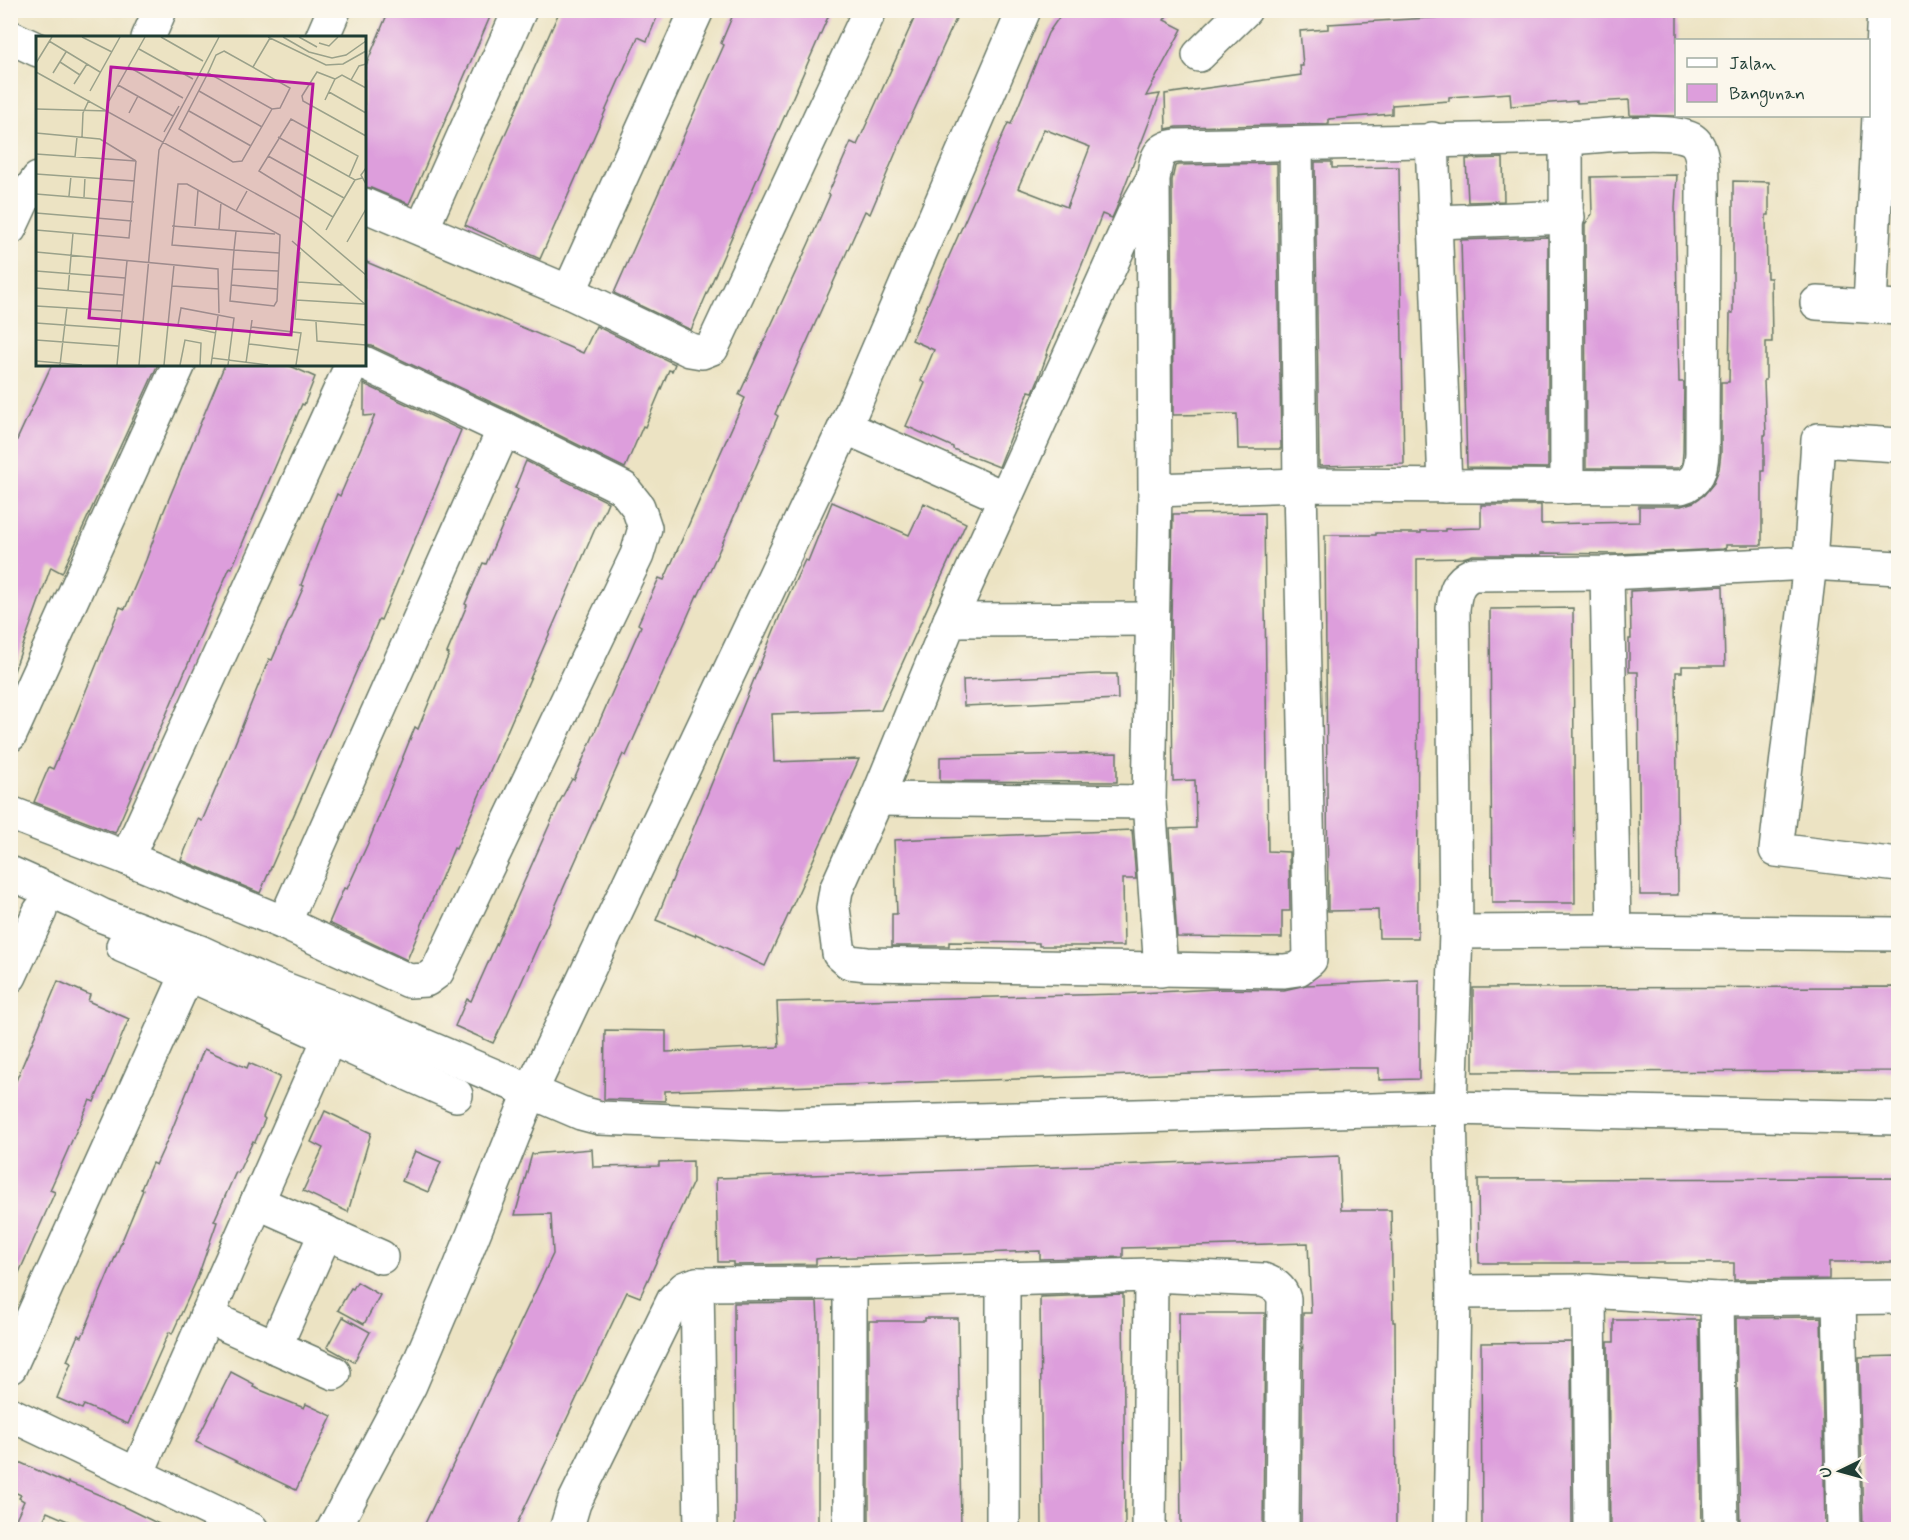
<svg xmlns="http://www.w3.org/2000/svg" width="1909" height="1540" viewBox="0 0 1909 1540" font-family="Mynerve,sans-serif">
	<rect width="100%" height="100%" fill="#fbf7ec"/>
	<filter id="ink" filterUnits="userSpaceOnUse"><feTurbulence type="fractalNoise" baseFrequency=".0167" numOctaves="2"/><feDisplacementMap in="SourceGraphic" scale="12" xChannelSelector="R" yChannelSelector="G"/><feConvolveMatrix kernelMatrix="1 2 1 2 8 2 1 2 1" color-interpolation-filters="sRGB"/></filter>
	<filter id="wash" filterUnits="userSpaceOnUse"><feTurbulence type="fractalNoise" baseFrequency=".008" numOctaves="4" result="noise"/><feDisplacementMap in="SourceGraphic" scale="24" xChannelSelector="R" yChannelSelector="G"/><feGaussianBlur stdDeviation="1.35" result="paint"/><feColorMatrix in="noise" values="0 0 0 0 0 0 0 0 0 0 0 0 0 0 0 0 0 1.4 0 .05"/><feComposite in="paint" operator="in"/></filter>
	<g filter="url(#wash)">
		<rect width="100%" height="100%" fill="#ece3c3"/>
		<g id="blocks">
			<g fill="#dd9edc" fill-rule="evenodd">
				<path d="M389 10H493L409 204 371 188 364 187V70Z"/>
				<path d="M560 10H660L647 41 638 37 540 259 465 225Z"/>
				<path d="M735 10H831L691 330 614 293 724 45 721 43Z"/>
				<path d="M918 10H960L907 126 870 214 865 211 775 414 778 416 718 553 698 596 697 595 626 756 623 754 506 1017 493 1043 455 1026 467 999 471 1001 560 801 572 779 574 780 641 626 638 624 659 578 664 580 745 398 739 395 809 243 830 195 828 194 851 142 857 145Z"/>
				<path d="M1064 10H1171L1164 20 1182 29 1146 96 1160 94 1116 209 1112 218 1102 214 1046 355H1047L1038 380 1033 392 1029 391 999 467 953 449V447L906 426 925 383 921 381 934 350 912 340 1008 123 1011 124 1048 33ZM1044 129 1090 147 1067 207 1018 188Z"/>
				<path d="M1496 10H1677V116L1630 115 1629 100 1577 103V101L1511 106 1510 93 1449 97V101L1392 105V114L1329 119V124L1176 127 1166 129 1165 94 1301 75 1300 66H1303L1300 31 1328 29V24L1496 14Z"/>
				<path d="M1503 158 1504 201 1468 202 1466 159Z"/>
				<path d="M1315 162H1332V168L1399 167 1404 464 1319 466Z"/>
				<path d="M1277 163 1281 449H1238L1237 414 1173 415 1172 180 1175 166 1179 165Z"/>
				<path d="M1677 175 1675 207 1679 382H1684L1683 452 1682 464 1678 468H1586L1585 224 1592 214 1591 177Z"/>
				<path d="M1733 181 1769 182V215H1766L1767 278H1771L1772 342H1766V380H1764L1766 435H1764V471H1762V545H1726V548L1723 549 1619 554 1541 553V555H1473L1463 558 1417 559 1418 938H1379L1378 910 1328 911 1325 535H1376V533H1421V531H1445V529L1481 528V505H1541V524L1639 522V506H1681L1694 502 1704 495 1713 484 1719 469 1721 453V382H1729L1730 313H1733Z"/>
				<path d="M1548 237V468L1467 467 1461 240Z"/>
				<path d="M364 261 583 353 596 326 675 364 672 371 669 370 645 427 643 426 625 468 512 412 372 346 364 345Z"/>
				<path d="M52 364H158L62 573 51 567 14 671 10 670V455Z"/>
				<path d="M225 364H286L315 377 304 405 302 404 232 568 230 567 115 833 34 802 49 767 53 769 74 720 120 607 125 609 146 560 163 513Z"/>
				<path d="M364 384 461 430 390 599 381 620 379 619 260 893 181 860 198 819 202 821 232 751 269 659 272 660 304 586 301 585 337 494 340 496 375 415 364 416Z"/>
				<path d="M526 461 608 502 599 523 598 522 456 849 454 848 407 960 329 923 344 888 347 889 369 841 415 727 418 729 449 654 447 653 467 605 465 604 483 563 486 564 518 489 515 488Z"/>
				<path d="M832 502 909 535 924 503 966 523 881 710 772 714 774 762 859 759 765 966 696 934 695 936 656 920 785 603 805 560 808 561Z"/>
				<path d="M1264 513 1268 851 1289 852 1290 911H1282V938L1177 937 1170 829 1196 828 1195 780 1173 781 1171 620 1173 514Z"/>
				<path d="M1723 586 1725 666H1682V672H1676L1678 895H1640L1638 672H1629V639H1631L1630 591Z"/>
				<path d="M1573 608 1575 903H1492L1490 609Z"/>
				<path d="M1096 674H1117L1118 699 964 706 963 680Z"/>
				<path d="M1117 753V782L940 781V757Z"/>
				<path d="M1132 830 1136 879H1123L1124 946H1039V943L949 942V946H892V914H897L894 840Z"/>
				<path d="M1419 980V1079L1379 1080V1068H1341L665 1091V1101L604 1099 605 1030 666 1031V1052L779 1047 777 1002 1120 994 1216 989 1284 990 1306 985Z"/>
				<path d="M58 981 90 995 88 1001 129 1019 94 1102 90 1100 50 1190 55 1192 10 1293V1095Z"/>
				<path d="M1899 987V1071L1473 1072V988Z"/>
				<path d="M204 1049 247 1068 249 1063 280 1077 263 1117 265 1119 255 1142 253 1141 238 1173 236 1172 214 1221 217 1222 197 1279 172 1334 169 1332 128 1424 84 1405 82 1409 57 1398 71 1363 67 1361 78 1335 82 1337 143 1190 141 1189 152 1163 156 1165 171 1132Z"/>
				<path d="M325 1111 371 1133 348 1212 303 1191 323 1148 311 1142Z"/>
				<path d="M592 1149 593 1167 659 1166V1162L693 1161V1182L640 1297 627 1292 514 1530H422L553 1254 551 1214 515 1215 532 1154Z"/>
				<path d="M415 1151 441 1162 428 1192 402 1181Z"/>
				<path d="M1339 1156 1341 1210H1391L1393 1322H1395L1396 1530H1301L1303 1313H1311L1308 1243 1123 1248V1257L1040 1259V1251L824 1258 816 1259V1264L733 1265V1262H718L716 1178 1115 1165Z"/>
				<path d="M1899 1178V1262H1829V1279L1734 1280V1263H1479L1478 1179Z"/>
				<path d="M357 1282 380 1295 364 1324 338 1310 351 1288 353 1289Z"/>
				<path d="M1123 1294 1125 1530H1042L1040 1297Z"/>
				<path d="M817 1302 818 1321V1530H735L734 1303Z"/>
				<path d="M1179 1313H1265L1263 1530H1181Z"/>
				<path d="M343 1317 370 1332 354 1362 327 1347Z"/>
				<path d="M1821 1317 1825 1530H1740L1736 1318Z"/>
				<path d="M925 1318H958L961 1530H869V1321H925Z"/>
				<path d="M1614 1320H1699L1702 1530 1610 1529 1608 1342H1614Z"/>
				<path d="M1571 1342 1572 1529 1482 1530 1481 1343Z"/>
				<path d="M1899 1356V1530H1863L1859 1357Z"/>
				<path d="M231 1372 254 1384 253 1387 304 1408 306 1404 332 1416 296 1490 196 1442Z"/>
				<path d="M10 1458 68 1484V1482L102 1496 171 1530H88L47 1512 39 1530H11L24 1501 19 1498 21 1495 10 1490Z"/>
			</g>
		</g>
	</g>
	<g filter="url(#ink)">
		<use href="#blocks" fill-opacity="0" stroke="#677766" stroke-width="1.5"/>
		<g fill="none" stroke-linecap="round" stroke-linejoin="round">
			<g stroke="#677766" stroke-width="36">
				<g id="minor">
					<path d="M10 37 38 50"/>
					<path d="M148 38 160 10"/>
					<path d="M322 38 334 10"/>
					<path d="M1199 55 1245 10"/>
					<path d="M1566 138 1567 487"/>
					<path d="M1432 139 1445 486"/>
					<path d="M1150 184 1137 207 950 620 877 799 836 890 833 908 839 953 849 962 867 964 1284 971 1298 969 1310 960 1300 485 1296 144"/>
					<path d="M364 205 569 292 690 350 702 352 712 348 870 10"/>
					<path d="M1436 222 1568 217"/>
					<path d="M10 228 23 200 38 179"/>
					<path d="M422 229 520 10"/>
					<path d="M569 292 697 10"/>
					<path d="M1817 303 1898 308"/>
					<path d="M1870 306 1884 10"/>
					<path d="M845 427 1005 498"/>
					<path d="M1898 445 1818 440 1810 563 1776 850 1898 865"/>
					<path d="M1155 490 1300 485 1681 487C1698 482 1701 469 1702 453L1703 190C1702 174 1706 148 1691 139 1669 127 1594 137 1565 138 1436 141 1307 143 1177 146 1156 148 1156 162 1153 179L1155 490 1149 802 1161 970"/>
					<path d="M1810 563 1898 568"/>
					<path d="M1607 573 1614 931"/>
					<path d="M950 620 1152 619"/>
					<path d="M10 735 179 364"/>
					<path d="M877 799 1149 802"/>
					<path d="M10 813 127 858 284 923 409 981 426 980 437 972 637 555 645 528 638 507 623 488 504 429 364 363"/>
					<path d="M127 858 352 364"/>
					<path d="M10 873 77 903 103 916 200 952 263 981 343 1011 581 1113 600 1118 779 1125 1450 1108 1898 1118"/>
					<path d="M284 923 504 429"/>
					<path d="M1456 932 1614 931 1898 934"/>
					<path d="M123 946C235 993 345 1046 456 1095"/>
					<path d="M10 976 40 911"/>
					<path d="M257 1202 381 1257"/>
					<path d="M850 1283V1530"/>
					<path d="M697 1284 701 1530"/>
					<path d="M1589 1291 1591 1530"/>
					<path d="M1454 1292 1589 1291 1717 1299 1898 1297"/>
					<path d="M1839 1298 1844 1530"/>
					<path d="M1717 1299 1721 1530"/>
					<path d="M206 1316 334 1373"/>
					<path d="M275 1347 326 1232"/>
					<path d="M10 1367 188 973"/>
					<path d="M10 1414 252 1530"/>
					<path d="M137 1474 329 1039"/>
					<path d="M333 1530 410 1385 459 1270 531 1091 845 427 1024 10"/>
					<path d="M566 1530 574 1503 674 1299 685 1288 697 1284 850 1283 1151 1275 1263 1280C1274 1284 1281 1288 1284 1299L1282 1530"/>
					<path d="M1003 1530V1279"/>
					<path d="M1149 1530 1151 1275"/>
					<path d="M1450 1530 1454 1292 1450 1108 1456 932 1453 609C1455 592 1457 581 1473 574L1607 573 1789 564"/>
				</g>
			</g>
			<use href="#minor" stroke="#fff" stroke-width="33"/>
		</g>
	</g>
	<g transform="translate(36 36)">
		<rect width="330" height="330" fill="#ece3c3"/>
		<path fill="none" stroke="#9aa18a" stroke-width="1.5" d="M46 1 76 16M125 1 167 25M232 1 290 29 307 28 330 15M247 1 273 16 296 22 310 19 330 5M263 1 281 11M13 5 64 36M283 7 293 10 302 1M103 13 157 43M188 15 254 52 244 72 236 73 172 37 180 19ZM24 26 44 39M0 27 16 1M93 31 147 62M217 31 234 2M0 36 262 181 330 239M17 37 30 16M172 37 143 93 197 126 206 125 236 73M299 43 281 36 266 60 267 65 330 100M315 44 323 30 330 28M38 48 51 28M82 49 137 80M54 55 84 1M163 55 226 91M293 56 330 77M289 64 299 43 306 39 330 52M73 65 109 1M0 73 73 75M153 75 215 110M93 77 102 60M128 96 143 70M0 97 64 103 100 125M46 101 47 77 53 64M242 101 319 144 326 142M0 118 100 125M232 120 308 162M39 121 41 101M330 132 325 139 330 148M0 138 99 145M0 158 98 166M33 160 35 140M48 161 49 141M200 175 211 155M0 177 96 185M297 181 319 144M136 190 239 198M159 190 162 154M183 193 185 166M0 194 93 202 100 125M290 194 297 181 223 135 255 83 322 120 313 141M200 195 198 214 194 265 238 270 241 265 244 201V199L151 148H142L136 209 198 214 243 217M256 205 330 269M311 206 330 173M0 216 182 233 183 277M264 216 259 283 330 289M197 233 242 235M0 235 89 242M262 246 307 249M195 249 241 253M136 250 183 253M0 252 87 259M32 255 37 197M260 264 328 268M0 270 85 275M280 286 281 305 330 309M0 287 84 293M215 291 265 297 260 329M180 297 142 289 145 272 198 282 192 329M0 304 82 310M213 308 262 314M176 322 232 329M0 325 46 329M210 327 216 284M24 329 31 271M81 329 91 225M103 329 123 114 183 1M128 329 138 229M144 329 149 304 165 307 164 329M175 329 182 280"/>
		<path fill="#b5179e" fill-opacity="0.15" stroke="#b5179e" stroke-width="3" d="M75 31 277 48 255 299 53 282Z"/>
		<rect width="330" height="330" fill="none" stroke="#1f3d34" stroke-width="3"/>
	</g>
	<rect width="1909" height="1540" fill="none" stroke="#fbf7ec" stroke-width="36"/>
	<rect x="1675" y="39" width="195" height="78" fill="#fbf7ec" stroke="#a3ada2" stroke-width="1.5"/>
	<rect x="1687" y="58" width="30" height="9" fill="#ffffff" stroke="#a3ada2" stroke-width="1.5"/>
	<text x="1729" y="69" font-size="18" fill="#1f3d34">Jalan</text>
	<rect x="1687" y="84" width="30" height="18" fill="#dd9edc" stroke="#a3ada2" stroke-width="1.5"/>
	<text x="1729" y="99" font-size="18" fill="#1f3d34">Bangunan</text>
	<g transform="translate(1840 1471) rotate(265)" stroke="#fbf7ec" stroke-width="4.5" paint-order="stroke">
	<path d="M0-4.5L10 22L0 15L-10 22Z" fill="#1f3d34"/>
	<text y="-9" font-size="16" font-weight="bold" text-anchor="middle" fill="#1f3d34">U</text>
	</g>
</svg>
